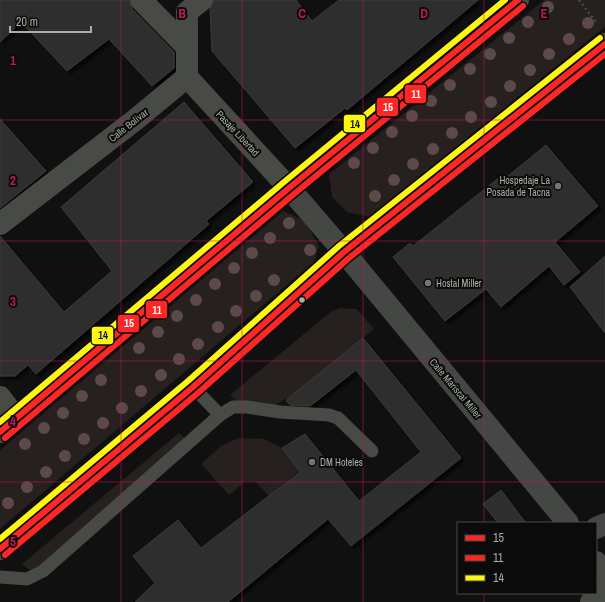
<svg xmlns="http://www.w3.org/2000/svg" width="605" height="602" viewBox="0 0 605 602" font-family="'Archivo Narrow',sans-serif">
	<defs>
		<filter id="shadow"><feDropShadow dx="3.5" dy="3.5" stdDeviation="1" flood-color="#0009"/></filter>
	</defs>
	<rect width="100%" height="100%" fill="#0f100f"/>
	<g fill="#26201f">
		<path d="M544 0H605V27L369 217 347 212 332 197 329 174Z"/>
		<path d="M283 211 304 220 319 246 314 262 0 529V450Z"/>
		<path d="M340 308 357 309 374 329 292 395 276 405 239 403 230 395 332 311Z"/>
		<path d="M179 433 184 437 182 446 86 524 38 567 30 570 22 564Z"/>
		<path d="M238 438 264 439 282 448 299 471 269 496 256 482 246 481 229 495 201 464 221 446Z"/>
	</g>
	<g fill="#2d2f2d" stroke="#393c38" filter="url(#shadow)">
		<path d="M0 0H129L132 9 174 52V68L152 86 109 39 67 71 21 22 0 42Z"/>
		<path d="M214 0H296L312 21 339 0H478L347 110 345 108 295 148 212 51 210 9Z"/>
		<path d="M184 102 253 182 206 221 209 224 185 245 36 374 28 365 15 376H0V236L64 312 112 271 61 207Z"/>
		<path d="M0 119 46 171 0 208Z"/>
		<path d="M546 145 598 206 555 242 580 272 564 285 549 266 501 307 486 289 445 321 393 257 410 243 413 246 500 177 503 180Z"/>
		<path d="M605 256V333L570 287Z"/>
		<path d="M363 338 461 458 351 546 328 519 228 602H135L155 583 133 556 178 520 201 548 300 472 282 448 305 434 359 501 421 452 356 370 310 406 290 405 286 400Z"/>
		<path d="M501 490 526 523H498L483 504Z"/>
	</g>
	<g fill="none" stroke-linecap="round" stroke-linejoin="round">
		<path stroke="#494b47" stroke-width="2.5" stroke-dasharray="2 3" stroke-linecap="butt" d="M579 0 596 22"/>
		<g stroke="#474a45" stroke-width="13">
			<path d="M220 415 233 407H247L280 412 329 415 338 418 372 451"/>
			<path d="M0 577 27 579 43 571 220 415 193 387"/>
		</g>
		<g stroke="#474a45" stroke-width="22">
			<path d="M141 0 187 47"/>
			<path d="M187 77 289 188"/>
			<path d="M187 77V12L202 0"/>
			<path d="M0 224 135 120 187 77"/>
			<path d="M0 397 16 418"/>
			<path d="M596 562 605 575"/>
			<path d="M591 602 605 588"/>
		</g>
		<g stroke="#454744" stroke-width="22">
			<path d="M289 188 344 252 568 523"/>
			<path d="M596 528 605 524"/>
		</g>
		<g stroke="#4a4c48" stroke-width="22">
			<path d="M0 432 289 188 518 0"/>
			<path d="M0 549 193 387 344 252 605 44"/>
		</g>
		<g stroke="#0a0b0a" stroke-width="9">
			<g id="bus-1">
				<path d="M0 432 289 188 518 0"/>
				<path d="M0 549 193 387 344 252 605 44"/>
			</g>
		</g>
		<g stroke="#0a0b0a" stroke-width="9">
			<g id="bus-2">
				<path d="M5 438 294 194 523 6"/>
				<path d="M5 555 198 393 349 258 605 54"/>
			</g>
		</g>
		<g stroke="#0a0b0a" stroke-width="9">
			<g id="bus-3">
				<path d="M0 422 284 182 505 0"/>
				<path d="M0 539 188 381 339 246 600 38"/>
			</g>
		</g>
		<use href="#bus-1" stroke="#ff2626" stroke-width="6"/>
		<use href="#bus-2" stroke="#ff2626" stroke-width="6"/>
		<use href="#bus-3" stroke="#fff70f" stroke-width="6"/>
	</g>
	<g fill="#5b4a49">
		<circle cx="548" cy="7" r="6"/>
		<circle cx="528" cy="22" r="6"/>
		<circle cx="588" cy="23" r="6"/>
		<circle cx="509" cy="38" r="6"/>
		<circle cx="569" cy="39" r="6"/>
		<circle cx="490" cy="54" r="6"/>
		<circle cx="549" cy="54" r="6"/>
		<circle cx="470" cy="69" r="6"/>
		<circle cx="530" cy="70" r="6"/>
		<circle cx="450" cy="85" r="6"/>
		<circle cx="510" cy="86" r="6"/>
		<circle cx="431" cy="101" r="6"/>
		<circle cx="491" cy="102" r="6"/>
		<circle cx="412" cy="116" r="6"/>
		<circle cx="471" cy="117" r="6"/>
		<circle cx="392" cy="132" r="6"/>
		<circle cx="452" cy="133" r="6"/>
		<circle cx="373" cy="148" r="6"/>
		<circle cx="433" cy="149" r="6"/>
		<circle cx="354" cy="163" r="6"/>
		<circle cx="413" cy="164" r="6"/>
		<circle cx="394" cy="180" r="6"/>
		<circle cx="375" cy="196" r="6"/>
		<circle cx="289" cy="223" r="6"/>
		<circle cx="270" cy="238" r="6"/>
		<circle cx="310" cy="250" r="6"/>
		<circle cx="252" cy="253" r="6"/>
		<circle cx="234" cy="268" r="6"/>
		<circle cx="274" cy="280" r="6"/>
		<circle cx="215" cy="284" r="6"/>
		<circle cx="256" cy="296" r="6"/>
		<circle cx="196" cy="300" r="6"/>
		<circle cx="236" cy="311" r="6"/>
		<circle cx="177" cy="316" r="6"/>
		<circle cx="218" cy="327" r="6"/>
		<circle cx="158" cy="332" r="6"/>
		<circle cx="198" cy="344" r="6"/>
		<circle cx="139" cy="348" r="6"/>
		<circle cx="179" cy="359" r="6"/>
		<circle cx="161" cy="375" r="6"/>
		<circle cx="101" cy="380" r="6"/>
		<circle cx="141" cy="391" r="6"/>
		<circle cx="82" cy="396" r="6"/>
		<circle cx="122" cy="408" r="6"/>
		<circle cx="63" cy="413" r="6"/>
		<circle cx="103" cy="423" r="6"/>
		<circle cx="44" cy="428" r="6"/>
		<circle cx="84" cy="439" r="6"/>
		<circle cx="25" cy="444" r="6"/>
		<circle cx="65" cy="456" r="6"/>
		<circle cx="46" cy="472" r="6"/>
		<circle cx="27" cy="487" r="6"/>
		<circle cx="8" cy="503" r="6"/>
	</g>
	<path fill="none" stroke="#c2185b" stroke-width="1" stroke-opacity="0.55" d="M121 0V602M242 0V602M363 0V602M484 0V523M0 120H605M0 241H605M0 361H605M0 482H605M484 593V602"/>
	<g fill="#72786e" stroke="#0a0b0a" stroke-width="1.5">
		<circle cx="558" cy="186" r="4"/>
		<circle cx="428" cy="283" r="4"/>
		<circle cx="312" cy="462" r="4"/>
	</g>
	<circle fill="#a7b0a1" stroke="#0a0b0a" stroke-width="1.5" cx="302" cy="300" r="3.5"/>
	<g text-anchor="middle" stroke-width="4" stroke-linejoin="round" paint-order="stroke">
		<g font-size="10" fill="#a7b0a1" stroke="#0a0b0a">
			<text transform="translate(128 125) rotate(-38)" y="4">Calle Bolívar</text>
			<text transform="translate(238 133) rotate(47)" y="4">Pasaje Libertad</text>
			<text transform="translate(456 388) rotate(50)" y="4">Calle Mariscal Miller</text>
		</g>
		<g font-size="10" fill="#a7b0a1" stroke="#0a0b0a" text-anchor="start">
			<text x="550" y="184" text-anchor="end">Hospedaje La<tspan x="550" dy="12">Posada de Tacna</tspan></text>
			<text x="436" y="287">Hostal Miller</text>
			<text x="320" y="466">DM Hoteles</text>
		</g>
	</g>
	<g font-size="13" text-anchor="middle" font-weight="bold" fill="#c2185b" stroke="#0a0b0a" stroke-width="4" stroke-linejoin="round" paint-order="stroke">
		<text x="182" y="18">B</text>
		<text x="302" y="18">C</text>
		<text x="424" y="18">D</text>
		<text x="544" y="18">E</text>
		<text x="13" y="65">1</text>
		<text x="13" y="185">2</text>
		<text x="13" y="306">3</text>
		<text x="13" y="426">4</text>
		<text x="13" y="546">5</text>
	</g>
	<g stroke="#0a0b0a" stroke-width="1.5">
		<rect x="404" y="84" width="23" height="20" rx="4" fill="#ff2626"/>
		<rect x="376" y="97" width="23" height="20" rx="4" fill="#ff2626"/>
		<rect x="343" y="114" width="23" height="19" rx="4" fill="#fff70f"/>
		<rect x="145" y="300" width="23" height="19" rx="4" fill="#ff2626"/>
		<rect x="117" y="314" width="23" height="19" rx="4" fill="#ff2626"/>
		<rect x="91" y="326" width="23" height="19" rx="4" fill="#fff70f"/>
	</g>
	<g font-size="11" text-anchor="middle" font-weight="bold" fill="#fff">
		<text x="416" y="98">11</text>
		<text x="388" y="111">15</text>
		<text x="157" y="314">11</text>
		<text x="129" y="327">15</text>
	</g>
	<g font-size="11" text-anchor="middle" font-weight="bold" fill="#111">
		<text x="355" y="128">14</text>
		<text x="103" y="339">14</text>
	</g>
	<rect x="457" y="522" width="140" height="72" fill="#0a0b0a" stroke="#494d46"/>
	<rect x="465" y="535" width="20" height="6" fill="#ff2626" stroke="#494d46"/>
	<text x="493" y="542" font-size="12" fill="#a7b0a1">15</text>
	<rect x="465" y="555" width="20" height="6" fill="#ff2626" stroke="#494d46"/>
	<text x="493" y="562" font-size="12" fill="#a7b0a1">11</text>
	<rect x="465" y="575" width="20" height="6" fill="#fff70f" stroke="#494d46"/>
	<text x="493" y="582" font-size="12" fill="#a7b0a1">14</text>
	<path d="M10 26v6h81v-6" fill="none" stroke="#a7b0a1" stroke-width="2"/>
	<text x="16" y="26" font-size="12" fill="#a7b0a1" stroke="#0a0b0a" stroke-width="3" paint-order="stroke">20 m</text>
</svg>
